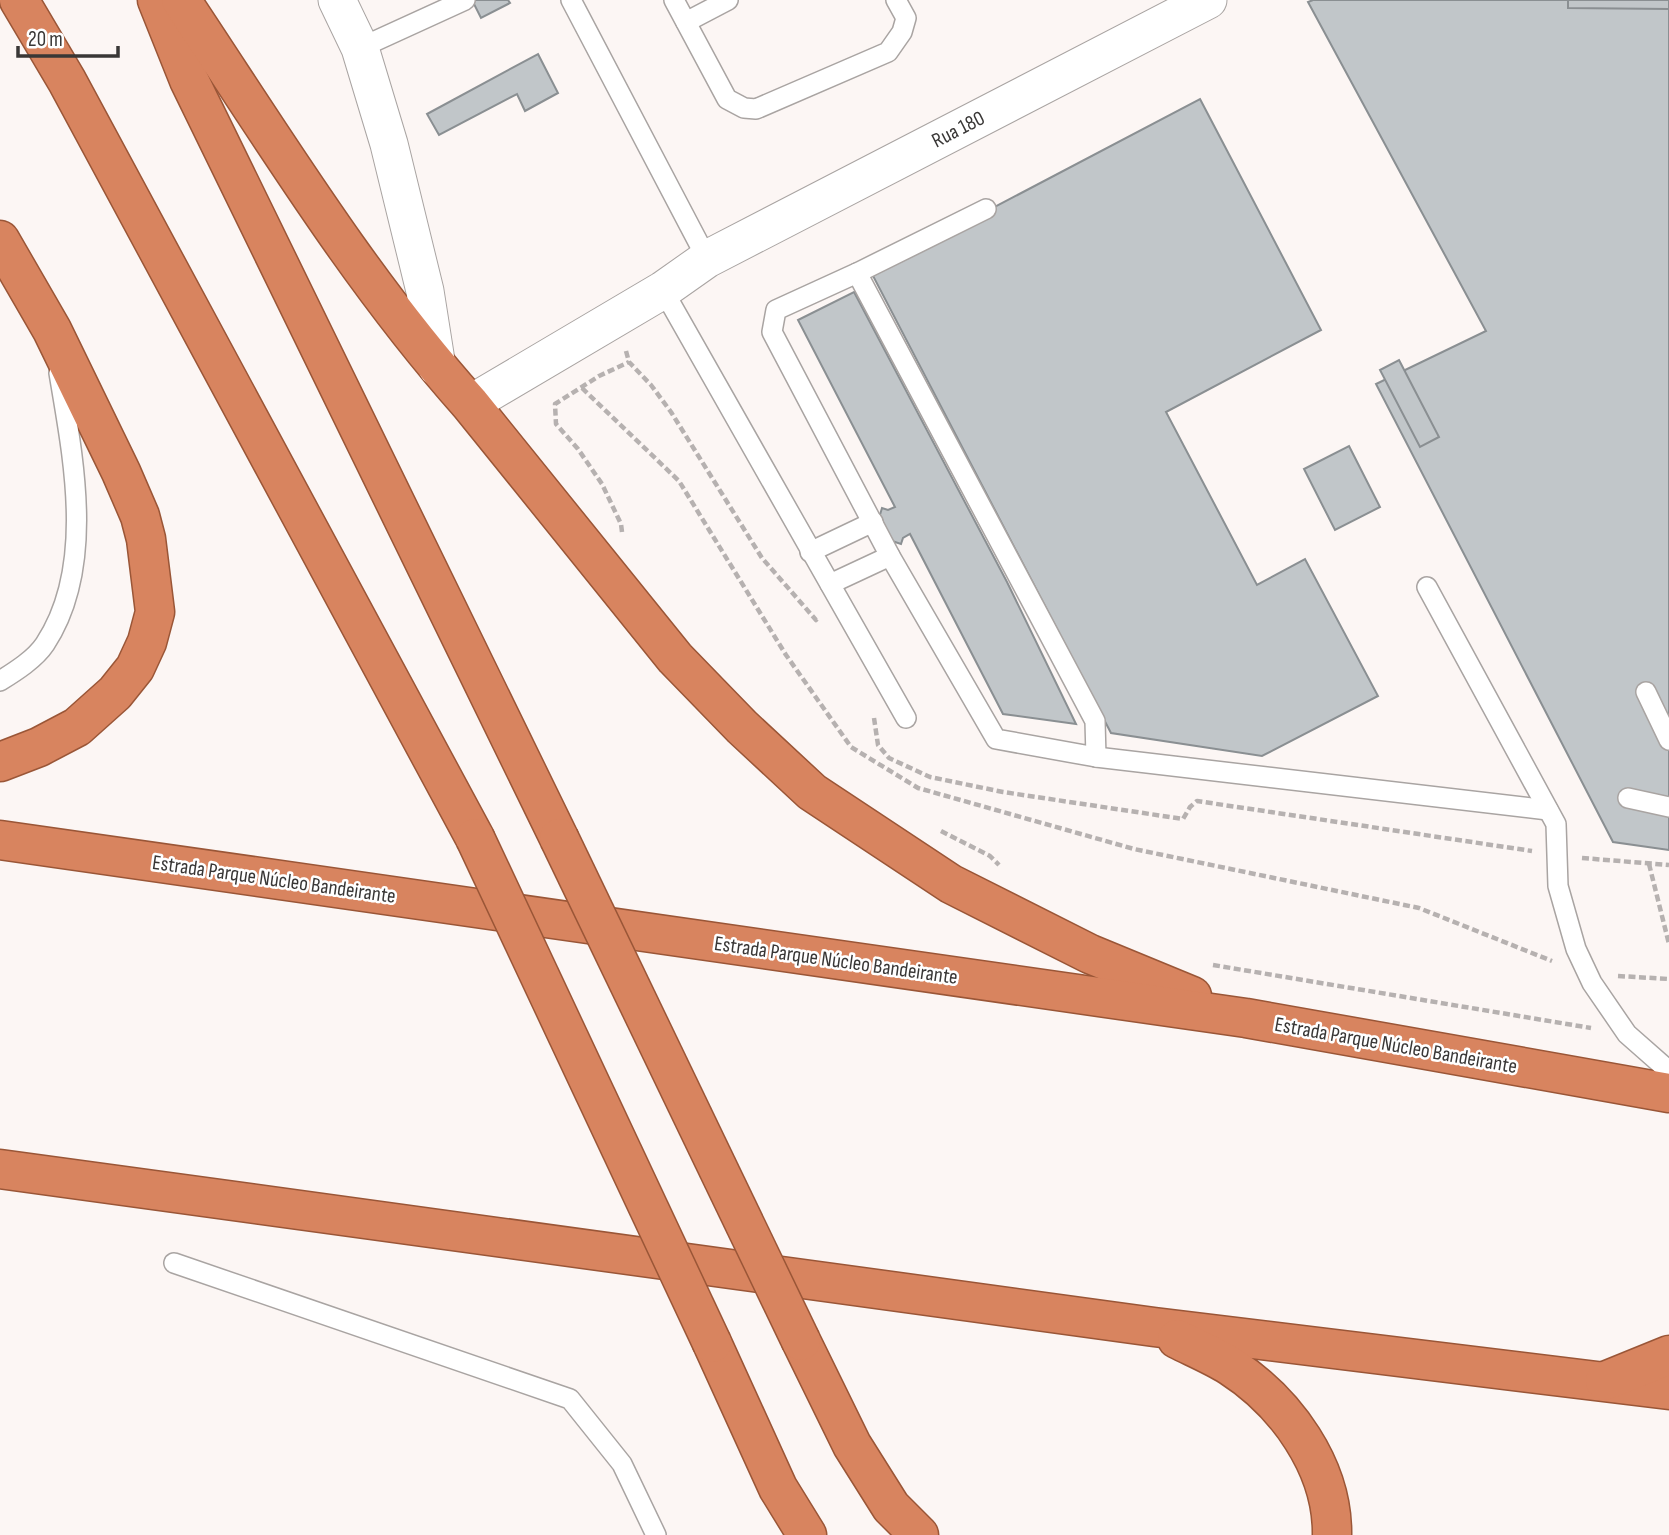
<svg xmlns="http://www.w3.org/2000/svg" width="1669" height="1535" viewBox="0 0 1669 1535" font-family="'Sofia Sans Condensed',sans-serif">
	<rect width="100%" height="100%" fill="#fcf6f4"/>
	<g fill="#c1c6c9" stroke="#8a8f92" stroke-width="2">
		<path d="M472 0H508L510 3 481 18Z"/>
		<path d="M1313 0H1669V850L1613 842 1376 384 1486 331 1308 2Z"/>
		<path d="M1568 0H1669V9L1568 8Z"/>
		<path d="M538 54 558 93 525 111 517 94 439 135 427 114Z"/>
		<path d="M1200 99 1321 330 1166 412 1257 585 1305 559 1378 696 1262 756 1111 733 871 272Z"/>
		<path d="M854 292 1007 582 1076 724 1003 714 910 534 903 538 901 544 874 535 882 508 888 510 895 507 798 320Z"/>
		<path d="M1399 360 1439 437 1420 447 1380 370Z"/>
		<path d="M1349 446 1380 507 1335 530 1304 469Z"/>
	</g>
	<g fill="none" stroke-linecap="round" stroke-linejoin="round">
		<g stroke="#a9a4a2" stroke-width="22">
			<g id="service">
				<path d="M571 0 707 259"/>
				<path d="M674 0 727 99 744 108 756 109 888 52 902 32 906 18 896 0"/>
				<path d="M686 22 728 0"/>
				<path d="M360 48 465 0"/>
				<path d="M857 273 1095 721 1096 757 996 739 890 556 772 332 776 310Z"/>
				<path d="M857 273 986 209"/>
				<path d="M663 290 906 718"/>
				<path d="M810 552 873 522"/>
				<path d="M830 584 890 556"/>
				<path d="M1427 587 1556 824 1558 886 1576 949 1592 983 1627 1034 1669 1071"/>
				<path d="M0 681C16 671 35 659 45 644 96 567 73 457 59 373"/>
				<path d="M1646 692 1669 740"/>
				<path d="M1096 757 1548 810"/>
				<path d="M1628 798 1669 807"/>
				<path d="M174 1263 570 1399 622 1464 656 1535"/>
			</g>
		</g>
		<g stroke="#a9a4a2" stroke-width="39">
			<g id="minor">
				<path d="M337 0 360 48 389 144 425 291 437 367"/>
				<path d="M470 404 663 290 707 259 1208 0"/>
			</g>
		</g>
		<g stroke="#9a5637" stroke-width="41">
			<g id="trunk">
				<path d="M19 0 67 81 475 838"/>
				<path d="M157 0 189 80 559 838"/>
				<path d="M181 0C273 138 360 281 470 404L675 658 742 727 812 792 951 884 1090 954 1192 996"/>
				<path d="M0 240 52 330 121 472 140 516 146 539 155 612 147 642 135 668 115 693 77 727 39 747 0 762"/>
				<path d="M0 840 1246 1018 1669 1093"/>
				<path d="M0 1169 1154 1327 1669 1390"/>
				<path d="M1177 1339C1195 1348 1214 1356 1230 1366 1286 1402 1333 1467 1332 1535"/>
				<path d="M801 1341 852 1445 891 1507 919 1535"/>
				<path d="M712 1343 778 1488 807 1535"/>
				<path d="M1605 1381 1669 1355"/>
			</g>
		</g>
		<g stroke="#b6b1b0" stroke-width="4.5" stroke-dasharray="7 3.5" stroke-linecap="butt">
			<path d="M626 351 629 362 651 385 671 412 762 558 816 620 818 618"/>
			<path d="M582 388 679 481 786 655 851 747 918 788 1134 849 1419 908 1552 961"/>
			<path d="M622 532 621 524 602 484 578 449 556 424 555 404 599 376 629 362"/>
			<path d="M874 718 878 745 889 758 930 777 1003 792 1183 819 1190 807 1197 801 1532 851"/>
			<path d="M941 831 990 856 999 865"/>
			<path d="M1582 858 1669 865"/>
			<path d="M1649 864 1669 944"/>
			<path d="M1213 965 1591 1028"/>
			<path d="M1618 976 1669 979"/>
		</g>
		<use href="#service" stroke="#fff" stroke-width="19"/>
		<use href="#minor" stroke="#fff" stroke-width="37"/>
		<use href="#trunk" stroke="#d8845f" stroke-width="38"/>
		<g stroke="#9a5637" stroke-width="41" stroke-linecap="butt">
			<g id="trunk-bridge">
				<path d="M475 838 712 1343"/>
				<path d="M559 838 801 1341"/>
			</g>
		</g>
		<use href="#trunk-bridge" stroke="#d8845f" stroke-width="38"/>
	</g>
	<g text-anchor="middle" stroke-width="5" stroke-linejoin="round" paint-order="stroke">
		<g font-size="21" fill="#393736" stroke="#fff">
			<text transform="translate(958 129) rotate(-27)" y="7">Rua 180</text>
			<text transform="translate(274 879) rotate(8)" y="7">Estrada Parque Núcleo Bandeirante</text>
			<text transform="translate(836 960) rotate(8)" y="7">Estrada Parque Núcleo Bandeirante</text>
			<text transform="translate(1396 1045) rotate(10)" y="7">Estrada Parque Núcleo Bandeirante</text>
		</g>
	</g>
	<path d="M18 46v10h100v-10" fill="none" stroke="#393736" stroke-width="3.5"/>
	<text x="28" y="46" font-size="21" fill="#393736" stroke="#ffffff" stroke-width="5" paint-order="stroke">20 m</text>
</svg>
